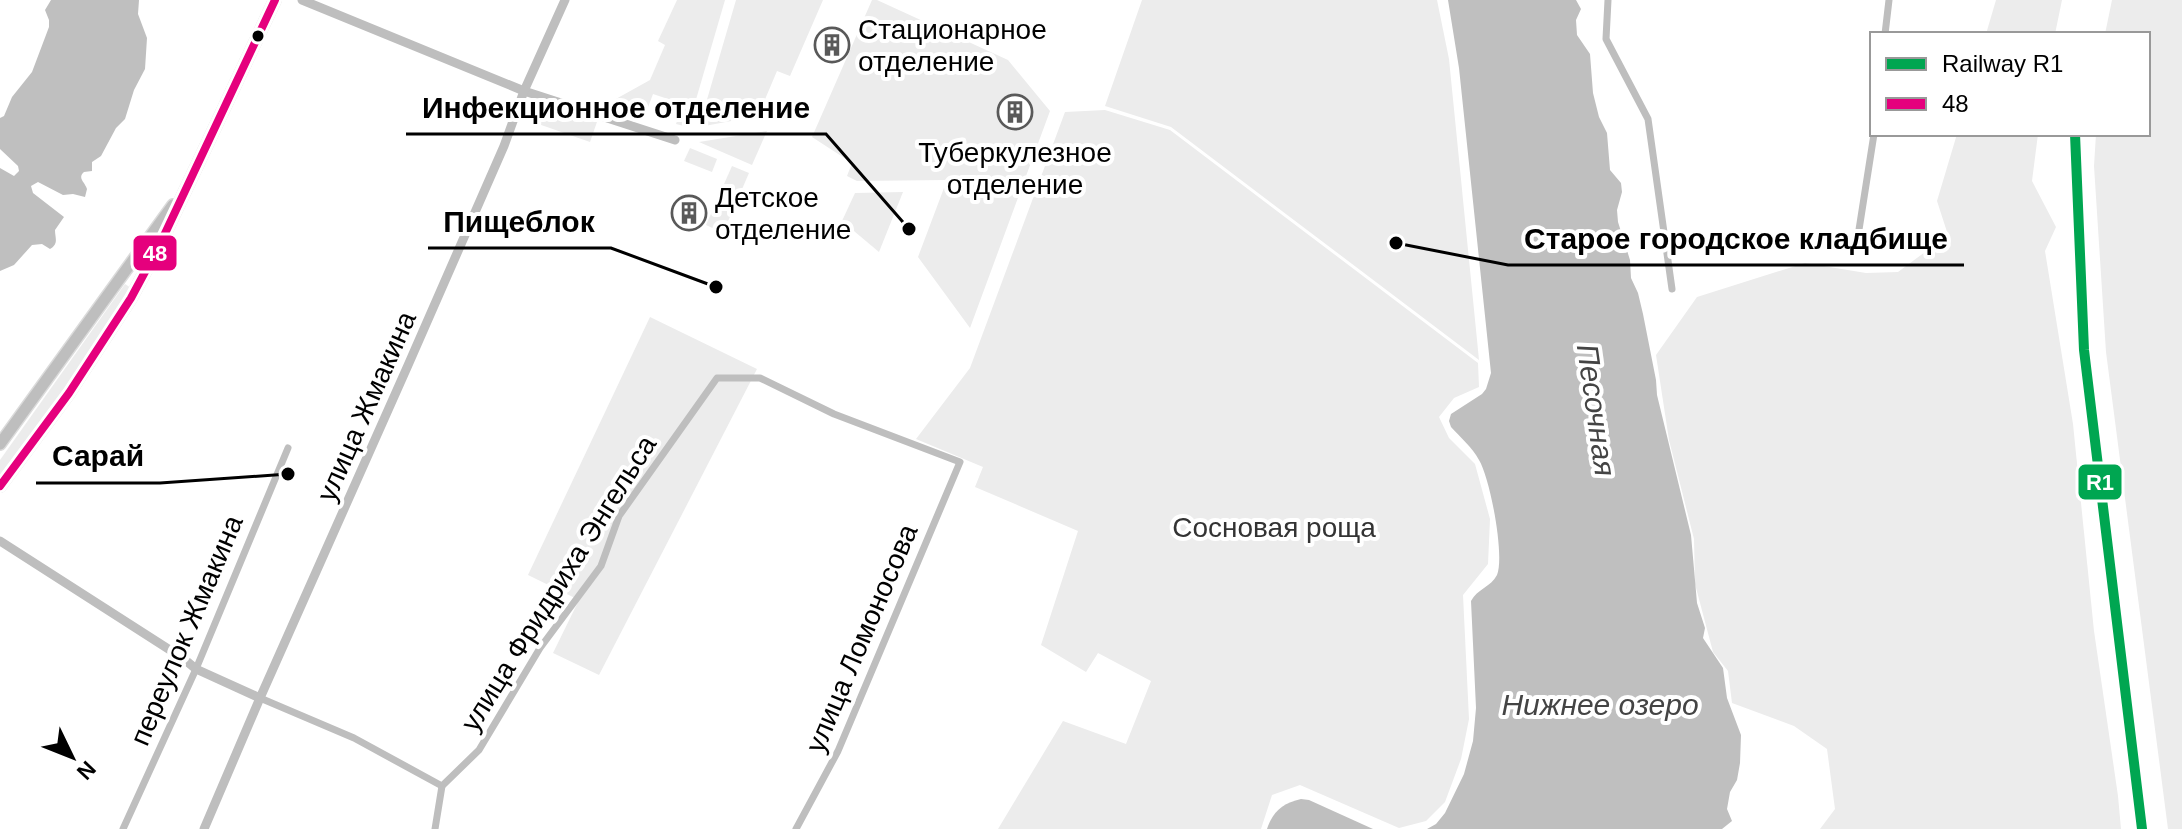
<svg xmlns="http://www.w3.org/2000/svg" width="2182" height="829" viewBox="0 0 2182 829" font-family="Helvetica,sans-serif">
	<rect width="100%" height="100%" fill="#fff"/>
	<g fill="#ececec">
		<path d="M677 0H725L688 127 676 124 683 104 653 94 644 118 605 105 650 80 665 45 658 41Z"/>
		<path d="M736 0H823L790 76 777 71 758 116 699 127Z"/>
		<path d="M872 0H877L1008 60 1050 111 970 328 918 257 947 180 857 181 847 176 852 163 812 137Z"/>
		<path d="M1142 0H1437L1449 59 1479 360 1171 127 1105 106Z"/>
		<path d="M1996 0H2062L2055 34H1986Z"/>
		<path d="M2112 0H2182V829H2168L2106 352 2094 166 2096 134H2148V34H2105Z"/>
		<path d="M533 96 598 119 590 142 524 119Z"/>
		<path d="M1105 110 1170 130 1478 363 1479 387 1454 398 1439 417 1449 438 1475 464 1490 519 1488 564 1463 595 1469 719 1461 759 1445 802 1426 821 1399 828 1300 785 1272 795 1261 829H998L1063 721 1126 744 1151 681 1098 653 1086 672 1041 645 1078 531 975 487 983 467 916 439 970 368 1065 112Z"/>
		<path d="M767 131 752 165 699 142Z"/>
		<path d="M1957 134H2038L2032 181 2056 227 2045 251 2073 424 2094 631 2118 796 2121 829H1820L1835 809 1827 749 1794 726 1732 703 1728 671 1713 652 1695 584 1694 539 1669 440 1656 355 1697 297 1805 263 1866 273 1898 272 1948 235 1937 201Z"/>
		<path d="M690 148 717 159 712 172 684 161Z"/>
		<path d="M732 166 749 173 723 233 706 225Z"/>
		<path d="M903 192 879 252 842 221 855 193Z"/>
		<path d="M125 284 131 288 63 390 0 476V460Z"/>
		<path d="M650 317 757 369 599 675 553 653 579 600 528 575Z"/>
	</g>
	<g fill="#bfbfbf">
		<path d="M51 0H139L138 14 147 38 145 69 134 90 125 119 116 128 101 156 92 162V171L84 172C77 178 85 182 87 189L85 197 73 194 63 195 38 182 31 186 33 193 64 217 55 230C55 238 59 244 50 249L42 244 32 245 14 265 0 271V168L14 176 19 171 18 166 0 149V118L4 116 12 97 32 72 49 27V20L45 10Z"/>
		<path d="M1448 0H1576L1581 9 1576 20 1577 35 1590 54 1593 93 1599 117 1607 133 1610 170 1621 183 1622 192 1617 210 1618 222 1630 260 1631 278 1638 293 1643 314 1656 380 1657 395 1691 535 1697 603 1705 628 1703 638 1723 668 1727 698 1741 735 1740 763 1737 780 1730 792 1727 809 1732 821 1722 829H1427L1436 824 1445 813 1464 774 1473 741 1476 708 1471 601C1477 589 1491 587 1497 575 1505 556 1490 478 1479 460 1472 447 1460 437 1451 427L1449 421 1451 414 1482 394 1486 389 1491 373 1459 68Z"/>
		<path d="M1301 799 1309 800 1373 829H1267C1273 811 1283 803 1301 799Z"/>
	</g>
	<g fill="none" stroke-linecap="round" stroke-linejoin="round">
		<g stroke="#dbdbdb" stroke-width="14">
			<g id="primary">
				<path d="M0 444 173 205"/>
				<path d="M0 486 69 393 131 298 160 244 275 0"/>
			</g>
		</g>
		<g stroke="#bebebe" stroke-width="7">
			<path d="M1608 0 1606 39 1648 119 1672 289"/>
			<path d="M1885 34 1889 0"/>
			<path d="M1858 236 1874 134"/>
			<path d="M260 698 354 738 442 786"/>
			<path d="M123 829 196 669 288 448"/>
			<path d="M435 829 442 786 479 750 540 648 601 566 619 516 717 378H760L834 414 960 462 838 751 796 829"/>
		</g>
		<g stroke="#bebebe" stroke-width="9">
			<path d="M302 0 524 91 675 140"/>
			<path d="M0 541 184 659 196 669 260 698"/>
			<path d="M204 829 260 698 409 363 504 146 524 91 565 0"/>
		</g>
		<use href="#primary" stroke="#bebebe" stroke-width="11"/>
		<g stroke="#fff" stroke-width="14">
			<path id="bus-1" d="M0 486 69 393 131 298 160 244 275 0"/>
		</g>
		<use href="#bus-1" stroke="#e5007d" stroke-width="8"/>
		<g stroke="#fff" stroke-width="16">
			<path id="rail-1" d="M2075 134 2084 350 2142 829"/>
		</g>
		<use href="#rail-1" stroke="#00a651" stroke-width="10"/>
	</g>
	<defs>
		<g id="building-ring" transform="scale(1.8)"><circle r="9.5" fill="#fff" stroke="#595959" stroke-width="1.5"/><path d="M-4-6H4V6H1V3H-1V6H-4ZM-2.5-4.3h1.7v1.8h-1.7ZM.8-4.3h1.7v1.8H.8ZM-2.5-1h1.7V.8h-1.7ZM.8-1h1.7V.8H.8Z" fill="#595959"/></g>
	</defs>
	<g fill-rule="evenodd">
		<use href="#building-ring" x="832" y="45"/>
		<use href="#building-ring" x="1015" y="112"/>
		<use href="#building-ring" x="689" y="213"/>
	</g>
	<circle fill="#000" stroke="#fff" stroke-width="3" cx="258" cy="36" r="7"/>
	<g text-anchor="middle" stroke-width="8" stroke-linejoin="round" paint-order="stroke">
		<g font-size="28" fill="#000" stroke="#fff" text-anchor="start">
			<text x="858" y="39">Стационарное<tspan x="858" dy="32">отделение</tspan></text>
			<text x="1015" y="162" text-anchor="middle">Туберкулезное<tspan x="1015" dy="32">отделение</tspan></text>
			<text x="715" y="207">Детское<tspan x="715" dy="32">отделение</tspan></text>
		</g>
		<g font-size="28" fill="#000" stroke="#fff">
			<text transform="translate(366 406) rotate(-66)" y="10">улица Жмакина</text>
			<text transform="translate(558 583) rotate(-58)" y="10">улица Фридриха Энгельса</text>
			<text transform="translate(186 630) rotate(-67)" y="10">переулок Жмакина</text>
			<text transform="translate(861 638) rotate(-67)" y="10">улица Ломоносова</text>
		</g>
		<g font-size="28" fill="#333" stroke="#fff">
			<text x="1274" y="537">Сосновая роща</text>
		</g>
		<g font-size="30" font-style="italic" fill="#444" stroke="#fff">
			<text transform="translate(1596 410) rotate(82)" y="10">Песочная</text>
			<text x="1600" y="715">Нижнее озеро</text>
		</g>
	</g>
	<path fill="none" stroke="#000" stroke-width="3" d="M909 229L826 134H406M716 287L611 248H428M1396 243L1508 265H1964M288 474L160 483H36"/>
	<g fill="#000" stroke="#fff" stroke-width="3">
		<circle cx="909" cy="229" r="8"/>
		<circle cx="716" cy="287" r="8"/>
		<circle cx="1396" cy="243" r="8"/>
		<circle cx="288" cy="474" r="8"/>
	</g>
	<g font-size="30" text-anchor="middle" font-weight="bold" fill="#000" stroke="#fff" stroke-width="8" stroke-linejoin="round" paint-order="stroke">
		<text x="616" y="118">Инфекционное отделение</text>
		<text x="519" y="232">Пищеблок</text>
		<text x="1736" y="249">Старое городское кладбище</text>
		<text x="98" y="466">Сарай</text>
	</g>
	<g stroke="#fff" stroke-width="3">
		<rect x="132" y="234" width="46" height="38" rx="8" fill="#e5007d"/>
		<rect x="2077" y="463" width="46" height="38" rx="8" fill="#00a651"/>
	</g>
	<g font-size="22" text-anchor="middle" font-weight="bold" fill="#fff">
		<text x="155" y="261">48</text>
		<text x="2100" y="490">R1</text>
	</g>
	<rect x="1870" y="32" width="280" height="104" fill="#ffffff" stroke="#999999" stroke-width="2"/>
	<rect x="1886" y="58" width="40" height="12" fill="#00a651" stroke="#999999" stroke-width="2"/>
	<text x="1942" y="72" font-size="24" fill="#000000">Railway R1</text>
	<rect x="1886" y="98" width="40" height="12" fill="#e5007d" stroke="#999999" stroke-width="2"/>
	<text x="1942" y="112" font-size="24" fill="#000000">48</text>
	<g transform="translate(72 757) rotate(133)" stroke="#ffffff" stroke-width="6" paint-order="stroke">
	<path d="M0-6L14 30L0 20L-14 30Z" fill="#000000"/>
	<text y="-12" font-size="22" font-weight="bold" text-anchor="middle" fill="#000000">N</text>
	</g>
</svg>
